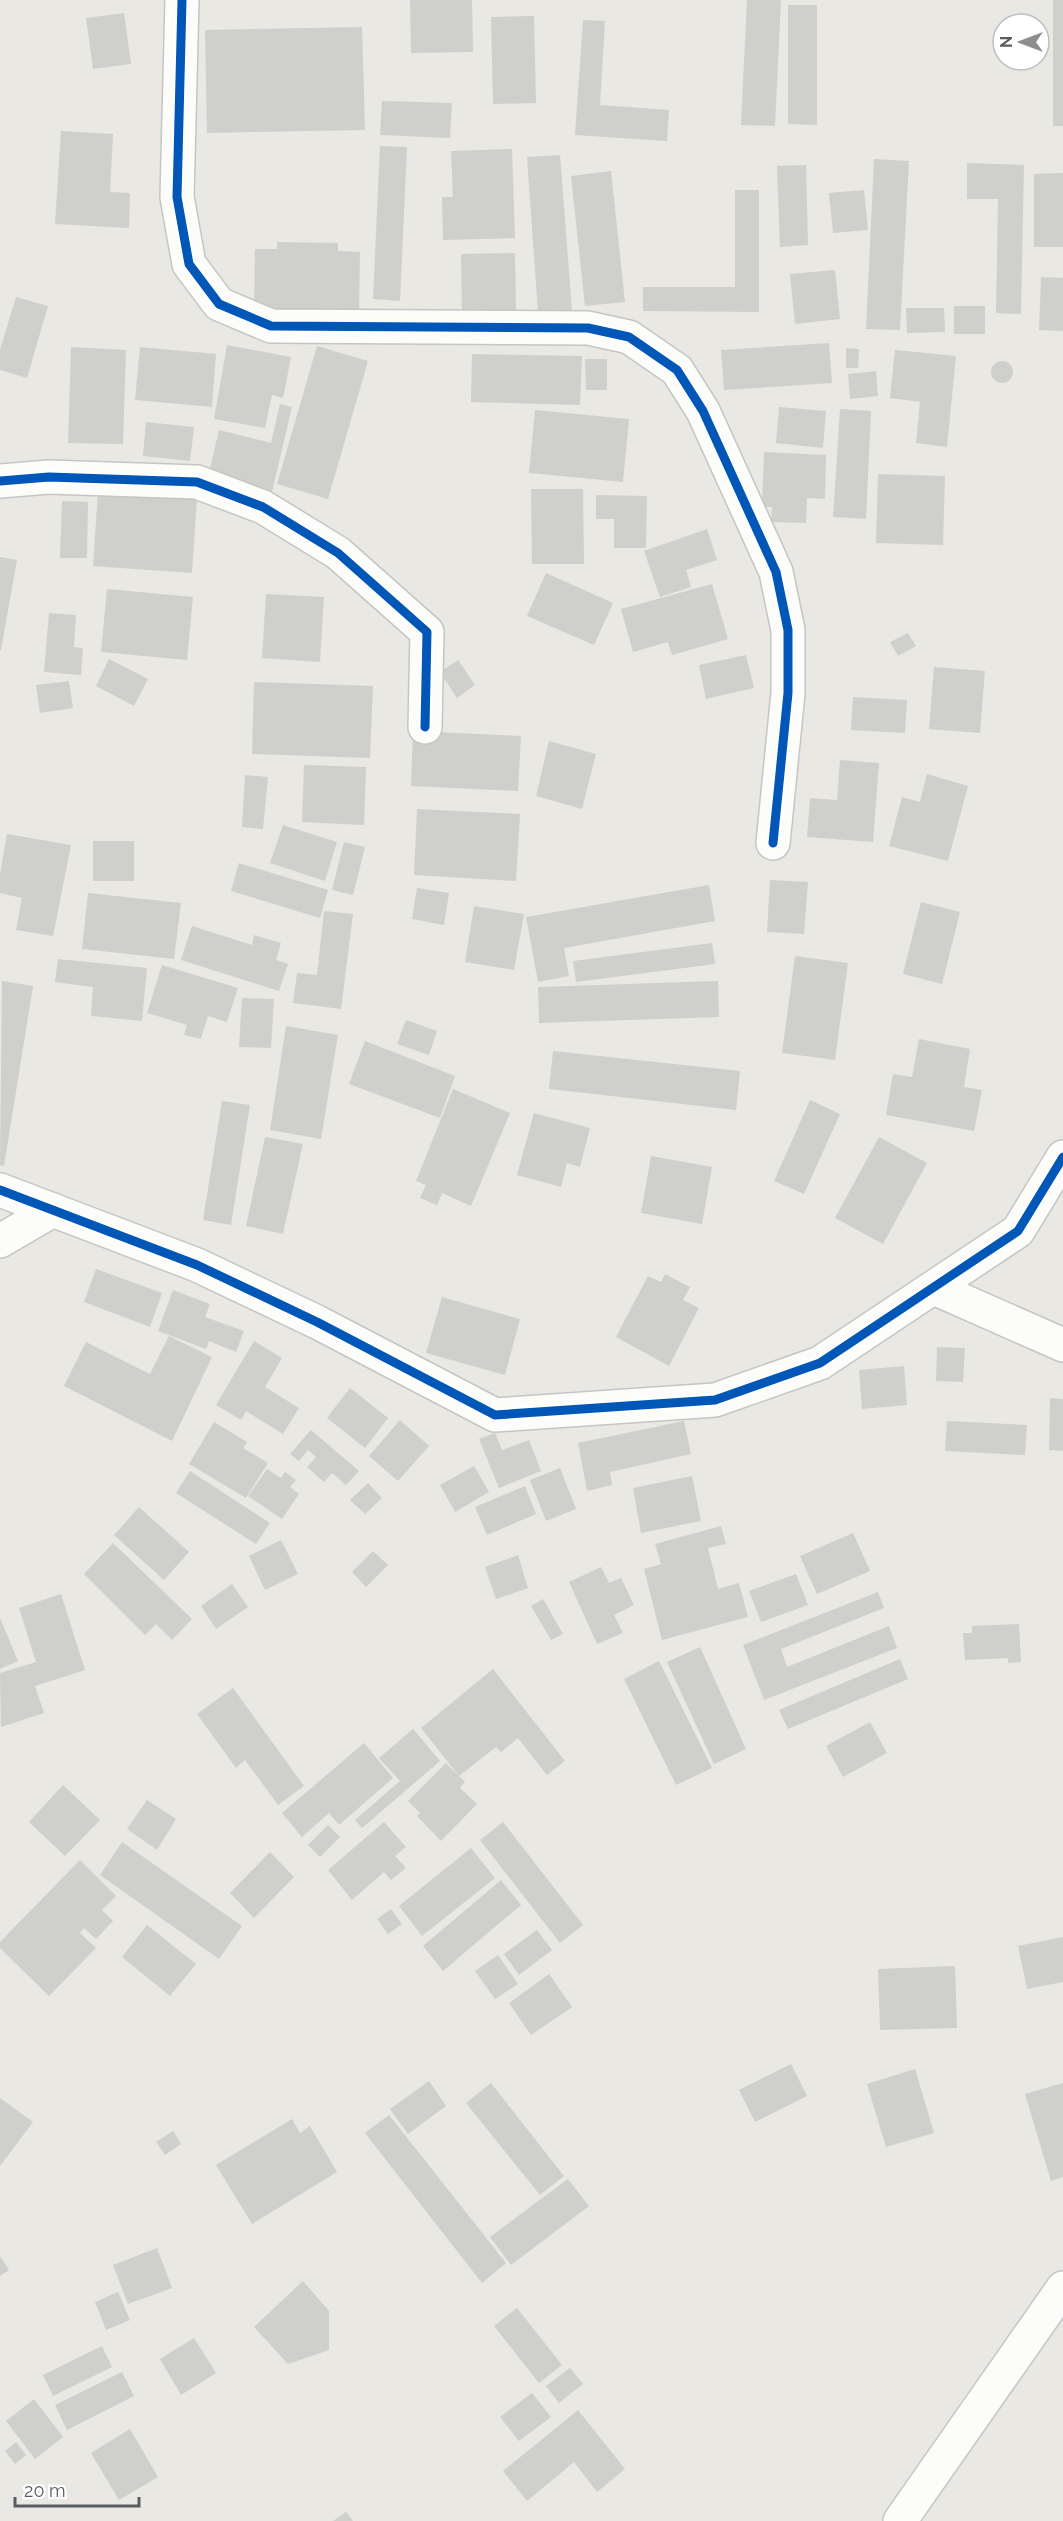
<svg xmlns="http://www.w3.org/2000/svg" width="1063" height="2521" viewBox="0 0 1063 2521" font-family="Raleway,sans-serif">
	<rect width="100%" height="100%" fill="#e9e8e3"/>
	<g fill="#cfcfcc">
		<path d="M410 0H472L473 52 411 53Z"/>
		<path d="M747 0H781L775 126 741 125Z"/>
		<rect x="1053" y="0" width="10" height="126"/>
		<path d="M788 5H817V125L788 124Z"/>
		<path d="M124 13 131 64 93 69 86 18Z"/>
		<path d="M534 16 536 103 493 104 491 17Z"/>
		<path d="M583 20 605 21 600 105 669 110 667 141 575 135Z"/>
		<path d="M362 27 365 130 207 133 205 30Z"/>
		<path d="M382 101 452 103 450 138 380 135Z"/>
		<path d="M61 131 113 134 110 192 130 193 129 228 55 224Z"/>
		<path d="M380 146 407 147 400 301 373 299Z"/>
		<path d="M512 149 515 238 443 240 442 197H453L451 151Z"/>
		<path d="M560 155 572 310 538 313 527 157Z"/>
		<path d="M874 159 909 161 900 330 866 329Z"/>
		<path d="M967 163 1024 165 1021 314 996 313 998 199H967Z"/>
		<path d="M806 165 808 245 780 247 777 166Z"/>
		<path d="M611 171 625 302 585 306 571 176Z"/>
		<path d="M1063 173V247H1034V174Z"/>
		<path d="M735 190H759V312L643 311V287H735Z"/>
		<path d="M864 190 868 230 833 233 829 193Z"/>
		<path d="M277 242 338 243V251L360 252 359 313 254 311 255 249H277Z"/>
		<path d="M515 253 516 312 462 313 461 254Z"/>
		<path d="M835 270 840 319 795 324 790 274Z"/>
		<path d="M1041 277 1063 278V331L1039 330Z"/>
		<path d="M16 297 48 306 27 378 0 370V350Z"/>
		<rect x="954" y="306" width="31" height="28"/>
		<path d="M906 308H944L945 332 907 333Z"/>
		<path d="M829 343 832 383 724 390 721 350Z"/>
		<path d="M227 345 291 357 283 398 272 395 265 428 214 419Z"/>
		<path d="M317 346 368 361 328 499 277 484Z"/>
		<path d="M71 347 126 350 123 444 68 443Z"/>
		<path d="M140 347 216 354 212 407 135 400Z"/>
		<path d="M846 348 859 349 858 368H846Z"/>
		<path d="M895 350 956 356 947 447 916 443 920 402 890 398Z"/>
		<path d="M472 354 582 356 580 405 471 402Z"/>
		<path d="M585 359H607V390H586Z"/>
		<circle cx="1002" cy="372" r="11"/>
		<path d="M876 371 878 396 850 399 848 374Z"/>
		<path d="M280 404 292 407 272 492 208 477 219 430 271 443Z"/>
		<path d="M779 407 826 411 823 448 776 443Z"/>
		<path d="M840 409 871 411 866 519 833 517Z"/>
		<path d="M535 410 629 419 623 482 529 473Z"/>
		<path d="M146 422 194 427 190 461 143 456Z"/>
		<path d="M764 452 826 455 825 499 807 498 806 523 771 522 772 507H762Z"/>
		<path d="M878 474 945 476 943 545 876 543Z"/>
		<path d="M531 489H583L584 564H532Z"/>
		<path d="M98 492 197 499 192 573 93 566Z"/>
		<path d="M596 495 647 496 646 548H614V519H596Z"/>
		<path d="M62 501 88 502 87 558H60Z"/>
		<path d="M707 529 717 560 686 570 691 587 660 597 644 551Z"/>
		<path d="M0 557 17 560 1 650H0Z"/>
		<path d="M546 573 613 603 594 645 527 616Z"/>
		<path d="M712 584 728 639 672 655 668 642 633 652 621 609Z"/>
		<path d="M107 589 193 597 187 660 101 652Z"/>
		<path d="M266 594 324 597 320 662 262 658Z"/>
		<path d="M49 613 76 615 74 647 83 648 81 675 44 672Z"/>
		<path d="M908 633 916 646 898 656 890 642Z"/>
		<path d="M746 655 754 688 706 699 699 665Z"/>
		<path d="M109 659 148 679 134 706 96 686Z"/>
		<path d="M458 660 475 685 457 698 440 672Z"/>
		<path d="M934 667 985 671 980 733 929 729Z"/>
		<path d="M69 681 73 708 40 713 36 685Z"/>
		<path d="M254 682 373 686 370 758 252 754Z"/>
		<path d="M853 697 907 700 905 733 851 730Z"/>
		<path d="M413 731 521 736 518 791 411 786Z"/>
		<path d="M549 741 596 754 582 809 536 796Z"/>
		<path d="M840 760 879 763 873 842 807 837 810 798 837 800Z"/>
		<path d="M304 765 366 767 364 825 302 822Z"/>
		<path d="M927 774 968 786 948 861 889 846 902 797 920 802Z"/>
		<path d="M245 775 268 777 263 829 242 827Z"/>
		<path d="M417 809 520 814 516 881 414 875Z"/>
		<path d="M283 825 337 842 325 881 270 863Z"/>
		<path d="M7 834 71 845 53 936 16 930 22 898 0 893V874Z"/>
		<rect x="93" y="841" width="41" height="40"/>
		<path d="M344 842 365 847 353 895 332 890Z"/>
		<path d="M239 863 328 890 320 918 231 891Z"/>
		<path d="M770 880 808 882 804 934 767 932Z"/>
		<path d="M709 885 715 921 564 948 569 976 538 982 526 917Z"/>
		<path d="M417 888 449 893 444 925 412 919Z"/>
		<path d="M88 893 181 903 174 959 82 949Z"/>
		<path d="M921 902 960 912 942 984 903 974Z"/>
		<path d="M474 906 524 914 514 970 465 962Z"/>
		<path d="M324 911 353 914 341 1009 293 1003 297 973 317 975Z"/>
		<path d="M192 926 252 945 254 935 281 943 276 960 288 964 279 991 181 960Z"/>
		<path d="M712 943 715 964 576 982 573 961Z"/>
		<path d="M795 956 848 963 835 1060 782 1053Z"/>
		<path d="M58 959 147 968 142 1021 91 1016 93 987 55 982Z"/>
		<path d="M162 965 238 988 227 1022 208 1016 201 1039 184 1035 187 1025 147 1013Z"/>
		<path d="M2 981 33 986 4 1166 0 1165Z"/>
		<path d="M718 981 719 1017 539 1023 538 987Z"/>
		<path d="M242 998 274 999 271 1048 239 1047Z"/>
		<path d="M406 1020 437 1031 429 1055 397 1044Z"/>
		<path d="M286 1026 338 1035 321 1139 270 1130Z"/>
		<path d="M919 1039 970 1049 964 1087 982 1090 974 1131 886 1115 893 1074 912 1077Z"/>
		<path d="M365 1041 455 1076 440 1118 349 1084Z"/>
		<path d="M553 1051 740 1071 736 1110 549 1089Z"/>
		<path d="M453 1089 510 1113 471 1206 442 1193 437 1205 420 1198 426 1185 416 1181Z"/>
		<path d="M810 1100 840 1114 804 1194 774 1181Z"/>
		<path d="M222 1101 250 1105 231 1225 203 1220Z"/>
		<path d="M534 1113 590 1128 580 1167 567 1163 561 1187 517 1175Z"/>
		<path d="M265 1137 303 1144 283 1234 246 1226Z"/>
		<path d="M879 1137 927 1163 883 1244 835 1218Z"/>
		<path d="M651 1156 712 1167 702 1224 641 1213Z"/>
		<path d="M96 1269 162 1293 150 1327 84 1302Z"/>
		<path d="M665 1274 690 1287 683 1300 699 1308 669 1366 616 1337 648 1276 661 1282Z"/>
		<path d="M173 1290 210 1304 205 1317 244 1331 236 1352 209 1341 206 1349 158 1331Z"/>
		<path d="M442 1297 520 1319 505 1375 426 1353Z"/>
		<path d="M169 1336 212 1357 172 1441 64 1386 86 1342 150 1374Z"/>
		<path d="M254 1341 282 1358 265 1387 299 1408 283 1434 246 1411 241 1420 216 1405Z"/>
		<path d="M937 1347 965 1348 963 1382 936 1381Z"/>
		<path d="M904 1366 907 1405 862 1409 859 1370Z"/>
		<path d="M350 1388 388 1418 365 1448 327 1418Z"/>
		<path d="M1050 1398 1063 1399V1451L1049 1450Z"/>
		<path d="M400 1420 429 1446 398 1481 369 1456Z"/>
		<path d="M684 1421 691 1454 610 1472 612 1485 587 1491 578 1443Z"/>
		<path d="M947 1421 1027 1425 1025 1455 945 1451Z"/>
		<path d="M214 1422 247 1442 243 1448 268 1463 246 1498 189 1464Z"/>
		<path d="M311 1430 359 1471 346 1485 332 1473 324 1482 307 1467 316 1457 308 1450 299 1461 290 1454Z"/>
		<path d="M495 1433 502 1450 529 1440 541 1471 499 1488 479 1439Z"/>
		<path d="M474 1466 489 1492 455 1512 440 1485Z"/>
		<path d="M560 1468 576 1509 546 1521 530 1480Z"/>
		<path d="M267 1469 281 1478 285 1472 296 1480 290 1487 299 1494 282 1519 248 1496Z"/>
		<path d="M190 1471 270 1523 256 1544 176 1493Z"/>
		<path d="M692 1476 701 1521 641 1533 633 1488Z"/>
		<path d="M368 1483 382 1498 365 1514 350 1500Z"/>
		<path d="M525 1486 536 1514 487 1535 475 1507Z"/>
		<path d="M139 1507 189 1552 164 1580 114 1535Z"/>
		<path d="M721 1526 726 1544 708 1548 718 1589 739 1583 748 1617 662 1640 644 1569 661 1564 655 1544Z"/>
		<path d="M853 1533 870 1571 817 1594 800 1556Z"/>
		<path d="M281 1540 298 1574 265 1590 249 1556Z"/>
		<path d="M113 1543 192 1619 172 1640 156 1624 145 1635 84 1574Z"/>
		<path d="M373 1551 388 1565 366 1587 352 1572Z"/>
		<path d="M518 1555 528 1588 496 1599 485 1567Z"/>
		<path d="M601 1567 609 1583 621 1578 634 1605 614 1615 623 1633 597 1644 569 1582Z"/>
		<path d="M796 1574 808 1605 761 1622 749 1591Z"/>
		<path d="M232 1584 248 1607 216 1629 201 1606Z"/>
		<path d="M878 1592 884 1608 781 1649 787 1667 889 1626 897 1648 764 1700 743 1645Z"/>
		<path d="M61 1594 85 1670 35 1686 44 1713 1 1727 0 1673 36 1662 19 1608Z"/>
		<path d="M543 1599 563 1634 551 1640 531 1606Z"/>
		<path d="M0 1618 18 1661 0 1669Z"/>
		<path d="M1019 1624 1021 1662 1008 1663V1658L965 1660 963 1633H972V1626Z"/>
		<path d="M700 1647 746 1749 714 1764 667 1662Z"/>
		<path d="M900 1659 908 1679 788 1729 779 1710Z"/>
		<path d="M659 1661 712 1768 676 1785 624 1679Z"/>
		<path d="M493 1669 565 1761 547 1775 518 1738 501 1752 496 1747 459 1776 465 1782 460 1788 477 1804 441 1841 417 1816 420 1813 408 1801 446 1763 459 1776 421 1728Z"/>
		<path d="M233 1688 304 1786 278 1805 245 1760 236 1768 197 1714Z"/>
		<path d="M870 1722 887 1753 843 1777 826 1746Z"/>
		<path d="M413 1729 440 1761 362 1828 355 1820 400 1781 379 1758Z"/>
		<path d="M364 1743 393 1778 339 1825 329 1813 302 1837 282 1813Z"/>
		<path d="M63 1785 100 1820 65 1856 29 1822Z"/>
		<path d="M147 1800 176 1819 157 1850 127 1829Z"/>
		<path d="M384 1822 406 1847 395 1856 406 1868 391 1880 384 1872 352 1900 328 1870Z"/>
		<path d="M503 1822 583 1925 560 1943 480 1840Z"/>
		<path d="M328 1825 340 1837 320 1857 308 1845Z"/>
		<path d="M122 1842 242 1926 219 1959 100 1875Z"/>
		<path d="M471 1848 495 1878 422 1936 399 1906Z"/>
		<path d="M270 1852 294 1877 254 1918 230 1893Z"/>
		<path d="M80 1860 116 1896 102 1910 113 1921 96 1939 84 1928 80 1933 96 1948 49 1996 0 1948V1942Z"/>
		<path d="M501 1880 521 1905 443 1971 423 1946Z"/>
		<path d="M391 1909 402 1924 388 1934 377 1919Z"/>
		<path d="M147 1925 196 1964 170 1996 122 1957Z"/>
		<path d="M537 1930 552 1950 519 1975 504 1954Z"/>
		<path d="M1063 1937V1982L1027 1989 1018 1946Z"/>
		<path d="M498 1955 518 1984 495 1999 475 1971Z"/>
		<path d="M955 1966 957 2028 880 2030 878 1969Z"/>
		<path d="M549 1974 572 2007 531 2035 509 2003Z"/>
		<path d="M791 2064 807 2096 755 2122 739 2090Z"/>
		<path d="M915 2069 934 2133 886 2147 867 2084Z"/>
		<path d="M429 2081 446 2106 408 2134 390 2109Z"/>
		<path d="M491 2083 564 2176 540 2195 466 2103Z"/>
		<path d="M1063 2083V2177L1051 2181 1025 2094Z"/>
		<path d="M0 2098 33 2122 0 2166Z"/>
		<path d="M389 2115 506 2263 482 2283 365 2133Z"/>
		<path d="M292 2119 300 2133 310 2126 337 2172 252 2224 216 2165Z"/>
		<path d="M173 2131 181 2144 165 2155 156 2142Z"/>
		<path d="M568 2179 589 2206 511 2265 490 2237Z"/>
		<path d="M157 2248 172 2288 128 2304 113 2265Z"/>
		<path d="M0 2256 9 2270 0 2276Z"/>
		<path d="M303 2281 329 2311V2350L288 2364 254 2327Z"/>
		<path d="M118 2292 130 2320 106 2330 95 2302Z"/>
		<path d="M517 2308 562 2365 539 2383 494 2326Z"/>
		<path d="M194 2338 216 2373 181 2395 160 2359Z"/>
		<path d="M102 2346 112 2367 53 2396 43 2375Z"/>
		<path d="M570 2368 583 2384 559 2403 546 2386Z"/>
		<path d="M122 2372 134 2396 67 2430 55 2405Z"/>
		<path d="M532 2393 551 2417 519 2441 500 2417Z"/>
		<path d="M34 2399 63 2437 35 2459 6 2421Z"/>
		<path d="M578 2410 625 2469 597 2492 574 2462 527 2501 503 2471Z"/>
		<path d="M130 2429 158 2477 119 2500 91 2453Z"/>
		<path d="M16 2442 26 2455 15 2464 5 2451Z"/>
		<path d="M346 2512 353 2521H333Z"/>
	</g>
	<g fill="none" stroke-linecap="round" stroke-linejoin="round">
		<g stroke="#c5c5c5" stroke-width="36">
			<g id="street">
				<path d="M182 0 177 197 189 264 219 304 271 326 588 328 629 337 677 370 703 411 776 572 788 630V693L773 843"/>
				<path d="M0 481 49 477 197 482 263 507 338 553 427 632 425 727"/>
				<path d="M0 1190 197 1265 317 1322 495 1415 715 1400 820 1363 1018 1231 1063 1157"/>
				<path d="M0 1241 53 1210"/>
				<path d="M934 1288 1063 1345"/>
				<path d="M900 2521 1063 2288"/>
			</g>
		</g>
		<use href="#street" stroke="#fcfcfb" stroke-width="33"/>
		<g stroke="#fff" stroke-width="13">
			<g id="cycleway">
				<path d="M182 0 177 197 189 264 219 304 271 326 588 328 629 337 677 370 703 411 776 572 788 630V693L773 843"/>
				<path d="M0 481 49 477 197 482 263 507 338 553 427 632 425 727"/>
				<path d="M0 1190 197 1265 317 1322 495 1415 715 1400 820 1363 1018 1231 1063 1157"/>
			</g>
		</g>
		<use href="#cycleway" stroke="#0057b8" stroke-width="9"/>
	</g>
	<g transform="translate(1021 42) rotate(270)"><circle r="28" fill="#ffffff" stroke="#bdbebf" stroke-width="1.5"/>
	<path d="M0-4.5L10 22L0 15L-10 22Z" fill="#8b8d8e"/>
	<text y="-9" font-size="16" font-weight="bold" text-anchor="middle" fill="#595c60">N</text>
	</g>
	<path d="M15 2497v9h124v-9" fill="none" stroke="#595c60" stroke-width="3"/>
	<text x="24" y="2497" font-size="18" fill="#595c60" stroke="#ffffff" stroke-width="4.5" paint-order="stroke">20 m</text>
</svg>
